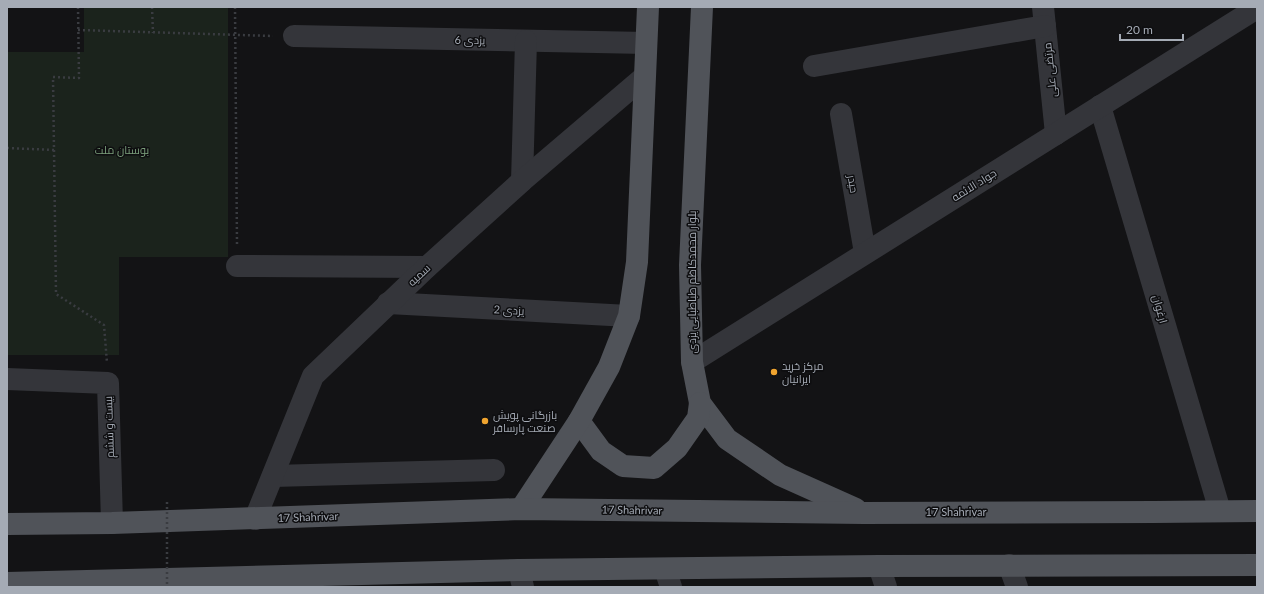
<svg xmlns="http://www.w3.org/2000/svg" width="1264" height="594" viewBox="0 0 1264 594" font-family="Lato,Cairo,sans-serif">
	<rect width="100%" height="100%" fill="#131315"/>
	<path fill="#1b231c" d="M84 7H228V257H119V355H7V52H84Z"/>
	<g fill="none" stroke-linecap="round" stroke-linejoin="round">
		<g stroke="#3a3c41" stroke-width="2.5" stroke-dasharray="2 3" stroke-linecap="butt">
			<path d="M78 7 79 78 53 77 56 294 104 325 107 363"/>
			<path d="M152 7 153 33"/>
			<path d="M235 7 237 244"/>
			<path d="M78 30 273 36"/>
			<path d="M7 148 54 150"/>
		</g>
		<g stroke="#34353a" stroke-width="22">
			<path d="M1043 7 1056 134"/>
			<path d="M294 36 646 43"/>
			<path d="M814 66 1045 26"/>
			<path d="M1100 106 1220 511"/>
			<path d="M841 114 865 253"/>
			<path d="M522 181 526 41"/>
			<path d="M237 266 427 267"/>
			<path d="M388 303 629 316"/>
			<path d="M692 362 1257 8"/>
			<path d="M7 379 108 383 112 523"/>
			<path d="M273 476 494 470"/>
			<path d="M255 519 313 376 427 267 522 181 644 77"/>
			<path d="M1009 565 1017 587"/>
			<path d="M879 566 886 587"/>
			<path d="M665 569 671 587"/>
			<path d="M519 570 523 587"/>
		</g>
		<g stroke="#505359" stroke-width="22">
			<path d="M702 7 690 265 692 362 700 403 727 439 780 475 856 509"/>
			<path d="M579 421 601 451 623 466 654 468 677 448 698 418 700 403"/>
			<path d="M521 509 579 421 609 367 629 316 637 262 648 7"/>
			<path d="M7 524 112 523 521 509 864 513 1154 512 1257 511"/>
			<path d="M7 583 519 570 879 566 1257 565"/>
		</g>
		<path stroke="#3a3c41" stroke-width="2.5" stroke-dasharray="2 3" stroke-linecap="butt" d="M167 502V587"/>
	</g>
	<g fill="#f0a42f" stroke="#0e0e10" stroke-width="1.5">
		<circle cx="774" cy="372" r="4"/>
		<circle cx="485" cy="421" r="4"/>
	</g>
	<g text-anchor="middle" stroke-width="3" stroke-linejoin="round" paint-order="stroke">
		<g font-size="11" fill="#a5abb5" stroke="#0e0e10">
			<text transform="translate(470 40) rotate(1)" y="4">یزدی 6</text>
			<text transform="translate(1050 70) rotate(-96)" y="4">مرتضی علی</text>
			<text transform="translate(853 184) rotate(80)" y="4">حیدر</text>
			<text transform="translate(974 185) rotate(-32)" y="4">جواد الائمه</text>
			<text transform="translate(419 275) rotate(-43)" y="4">سمیه</text>
			<text transform="translate(692 282) rotate(-90)" y="4">بلوار محمدکاظم طباطبایی یزدی</text>
			<text transform="translate(1160 309) rotate(74)" y="4">ارغوان</text>
			<text transform="translate(509 310) rotate(3)" y="4">یزدی 2</text>
			<text transform="translate(109 427) rotate(-92)" y="4">بیست و ششم</text>
			<text transform="translate(632 510) rotate(1)" y="4">17 Shahrivar</text>
			<text x="956" y="516">17 Shahrivar</text>
			<text transform="translate(308 517) rotate(-2)" y="4">17 Shahrivar</text>
		</g>
		<g font-size="11" fill="#7ca07c" stroke="#0e0e10">
			<text x="122" y="154">بوستان ملت</text>
		</g>
		<g font-size="11" fill="#a5abb5" stroke="#0e0e10" text-anchor="start">
			<text x="782" y="370">مرکز خرید<tspan x="782" dy="13">ایرانیان</tspan></text>
			<text x="493" y="419">بازرگانی پویش<tspan x="493" dy="13">صنعت پارسافر</tspan></text>
		</g>
	</g>
	<rect width="1264" height="594" fill="none" stroke="#a5abb5" stroke-width="16"/>
	<path d="M1120 34v6h63v-6" fill="none" stroke="#a5abb5" stroke-width="2"/>
	<text x="1126" y="34" font-size="12" fill="#a5abb5" stroke="#0e0e10" stroke-width="3" paint-order="stroke">20 m</text>
</svg>
